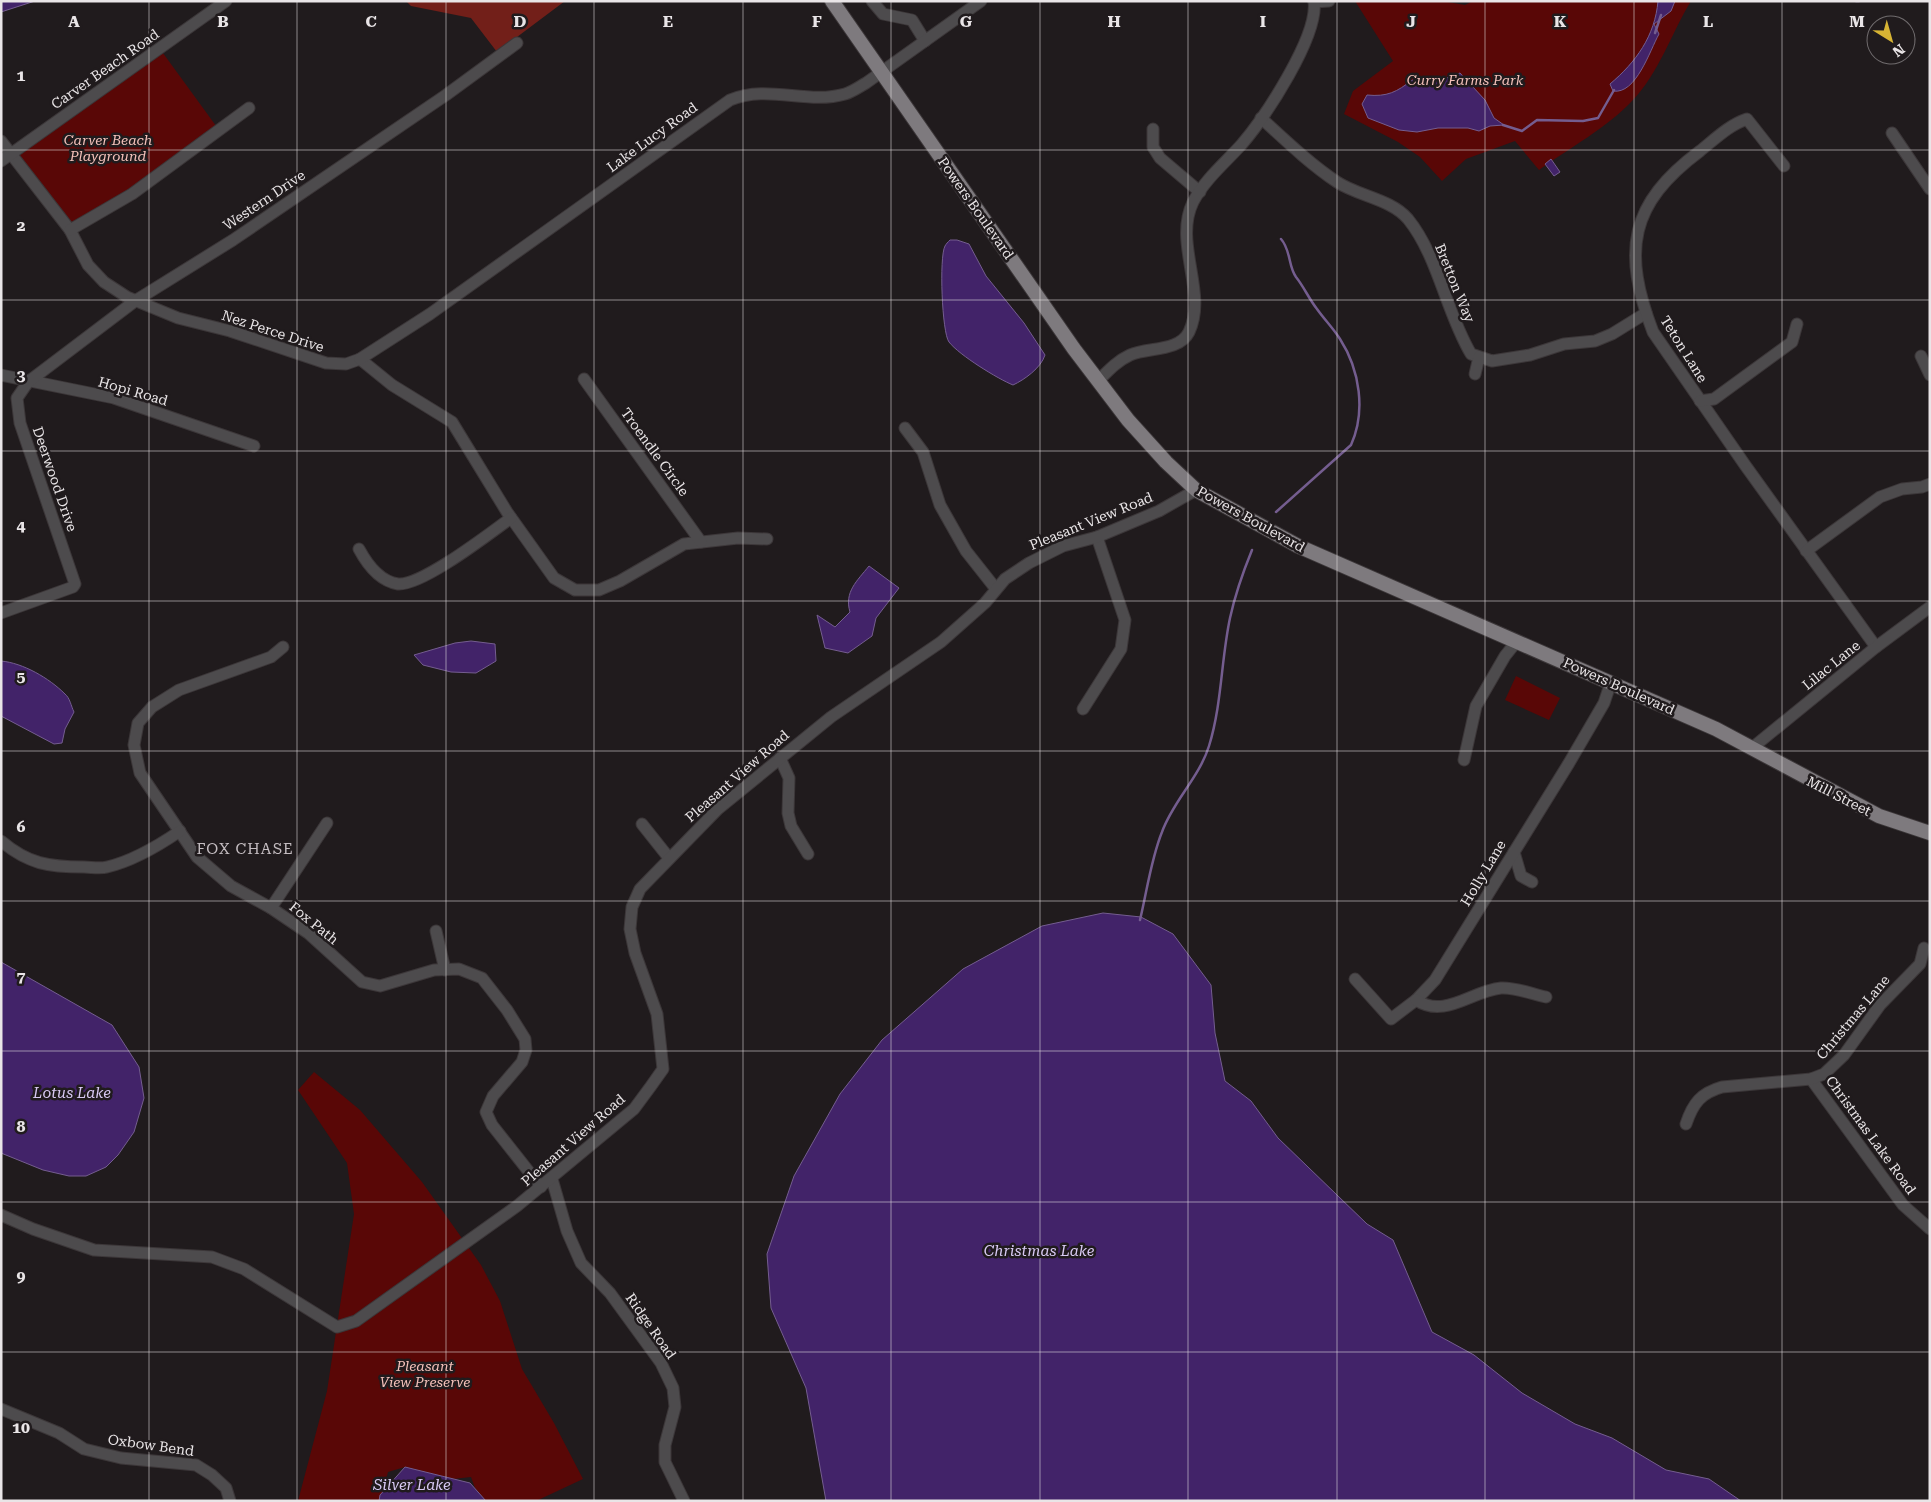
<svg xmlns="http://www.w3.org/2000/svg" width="1931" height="1502" viewBox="0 0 1931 1502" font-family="'Roboto Serif',serif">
	<rect width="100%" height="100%" fill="#201b1d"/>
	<g fill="#590706">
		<path d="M1355 1H1442L1465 5 1473 1H1691C1671 34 1659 73 1632 101 1608 127 1568 149 1539 170L1515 141 1466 159 1442 181 1420 157 1398 142 1344 114 1353 91 1393 61Z"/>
		<path d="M160 49 219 130 70 230 11 154Z"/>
		<path d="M1516 676 1560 698 1549 720 1505 700Z"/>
		<path d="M314 1072 360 1110 422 1182 481 1265 500 1301 522 1369 554 1423 583 1479 536 1501H486L475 1488 471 1477 453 1479 405 1467 388 1472 380 1501H298L327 1391 354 1214 347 1163 298 1090Z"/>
	</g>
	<path fill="#721f19" d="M406 1H565L497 52 471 18 411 6Z"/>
	<g fill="#422369" stroke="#745d8f">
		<path d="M1 1H35L1 12Z"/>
		<path d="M1658 1H1675L1671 11 1654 24 1659 34C1650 50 1636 95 1613 91L1610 84C1636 62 1655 36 1658 1Z"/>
		<path d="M1460 73 1485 100 1494 118 1504 125 1490 126 1479 131 1468 128H1438L1417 132 1399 130 1368 118 1362 104 1367 95C1387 97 1397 92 1412 80L1432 83Z"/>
		<path d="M1551 159 1560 172 1554 176 1545 164Z"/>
		<path d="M950 240H957L969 244 986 276 1024 323 1045 355C1041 368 1024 380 1013 385 998 379 959 355 949 342 942 333 939 257 945 246 946 244 948 242 950 240Z"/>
		<path d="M869 566 899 588 876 618 872 636 848 653 825 648 817 615 835 627 850 612C844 592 857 581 869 566Z"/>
		<path d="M471 641 495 644 496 661 476 673 451 672 423 665 414 655 455 643Z"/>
		<path d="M1 661C23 663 49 678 65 694 70 698 71 706 74 712L65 729 62 743 54 744 1 716Z"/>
		<path d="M1103 913 1141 917 1173 934 1211 985 1215 1033 1225 1081 1251 1101 1278 1138 1367 1224 1393 1240 1432 1332 1474 1355 1522 1393 1575 1424 1612 1438 1666 1470 1709 1479 1741 1501H826L806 1388 771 1308 767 1254 794 1176 840 1094 882 1040 963 969 1042 926Z"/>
		<path d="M1 962 112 1025 139 1067 144 1098 134 1132 118 1155 106 1167 86 1176H69L43 1170 1 1153Z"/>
		<path d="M405 1467 470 1483 486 1501H379L380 1495Z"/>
	</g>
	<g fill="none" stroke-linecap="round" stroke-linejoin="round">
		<g stroke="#745d8f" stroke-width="2.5">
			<path d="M1856 1H1859"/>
			<path d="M1655 33 1661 15"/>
			<path d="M1503 125 1522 131 1537 120 1583 121 1598 118 1614 90"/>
			<path d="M1276 512 1351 445C1366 412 1360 370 1340 339 1333 328 1324 319 1317 309 1309 299 1304 287 1296 277 1288 266 1291 250 1281 239"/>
			<path d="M1140 920C1147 891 1151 859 1162 832 1173 801 1199 778 1209 746 1222 704 1221 660 1230 618 1235 595 1243 572 1252 550"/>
		</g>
		<g stroke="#3c3739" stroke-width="13">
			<g id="minor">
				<path d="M872 1 883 14 912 20 925 41"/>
				<path d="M1314 2 1329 1"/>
				<path d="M1261 118C1285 140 1310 164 1337 182 1358 196 1391 199 1408 219 1438 256 1446 312 1471 354L1492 361 1530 355 1564 344 1595 341 1612 334 1646 313"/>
				<path d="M1153 129V147L1160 158 1200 192"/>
				<path d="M1892 133 1930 189"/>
				<path d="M1 141 70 230 88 265 104 282 127 297 178 318 230 331 326 363 346 364 360 359 392 385 452 422 507 512 554 578 575 590H599L620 581 684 544 738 538 767 539"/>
				<path d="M1 161 226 1"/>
				<path d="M1784 166 1747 119C1729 125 1715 139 1700 151 1629 204 1622 251 1653 332L1745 465 1876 647"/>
				<path d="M70 230 132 194 249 108"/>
				<path d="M1921 356 1930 375"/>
				<path d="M360 359 430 314 730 100C768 84 807 105 845 94 852 92 859 87 866 83L981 1"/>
				<path d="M1475 374 1479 357"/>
				<path d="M1 375 114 398 254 446"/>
				<path d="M584 379 701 542"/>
				<path d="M1098 381C1108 371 1117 361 1130 355 1148 347 1179 352 1189 332 1208 293 1173 243 1193 202 1205 179 1225 163 1242 144 1265 117 1319 36 1314 1"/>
				<path d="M1700 401 1714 399 1792 342 1797 324"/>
				<path d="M905 428 923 452 940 505 966 551 996 589"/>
				<path d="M359 549C367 564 379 581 398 584 422 586 490 533 511 518"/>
				<path d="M1806 551 1880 497 1902 489 1922 487 1930 484"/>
				<path d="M1 613 73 587 75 584 20 423 17 398 28 382 135 301 233 240 446 95 517 43"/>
				<path d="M283 647 271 657 179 690 152 707 138 723 134 745 140 773 197 857 231 886 271 908 308 933 362 982 380 986 434 970 459 969 482 978 507 1010 525 1039 526 1050 522 1062 493 1096 486 1112 492 1125 541 1187"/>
				<path d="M1083 709 1121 649 1125 620 1097 537"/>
				<path d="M1752 748 1876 647 1930 607"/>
				<path d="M780 758 789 778 788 813 791 826 808 854"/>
				<path d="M1464 760 1476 706 1505 656 1517 641"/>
				<path d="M642 824 669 858"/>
				<path d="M1 841C28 864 49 867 84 867 91 867 100 869 107 867 133 861 158 846 180 831"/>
				<path d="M1514 852 1521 876 1532 882"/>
				<path d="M271 908 327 823"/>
				<path d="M436 931 445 970"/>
				<path d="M1355 979 1391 1019 1416 1000 1435 980 1569 763 1604 703 1611 682"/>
				<path d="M1416 1000C1445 1019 1471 991 1501 988 1515 987 1532 994 1546 997"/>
				<path d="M1811 1079 1903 1205 1930 1229"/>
				<path d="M1686 1124C1693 1103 1701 1093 1722 1087L1811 1079 1824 1074 1844 1055 1880 1005 1920 964 1924 948"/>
				<path d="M552 1179 567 1231 581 1263 610 1293 661 1363 673 1388 675 1407 665 1445V1462L684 1501"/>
				<path d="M1 1215 33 1229 94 1250 212 1257 244 1269 337 1327 356 1321 517 1206 634 1109 651 1086 663 1069 657 1014 635 953 630 929 632 907 640 889 718 809 831 717 941 642 985 603 1005 579 1029 563 1063 546 1097 537 1159 511 1196 490"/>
				<path d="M1 1409 59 1433 84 1449 121 1458 196 1465 212 1475 226 1488 230 1501"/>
			</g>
		</g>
		<g stroke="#3c3739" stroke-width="16">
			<path id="major" d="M832 1 1074 349 1128 420 1166 462 1196 490 1298 546 1716 729 1879 816 1930 833"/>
		</g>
		<use href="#minor" stroke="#4d4b4d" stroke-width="11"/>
		<use href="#major" stroke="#7e7a7e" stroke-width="14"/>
	</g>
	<path fill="none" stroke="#e9e5e7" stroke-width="1" stroke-opacity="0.55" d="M149 1V1501M297 1V1501M446 1V1501M594 1V1501M743 1V1501M891 1V1501M1040 1V1501M1188 1V1501M1337 1V1501M1485 1V1501M1634 1V1501M1782 1V1501M1 150H1930M1 300H1930M1 451H1930M1 601H1930M1 751H1930M1 901H1930M1 1051H1930M1 1202H1930M1 1352H1930"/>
	<g text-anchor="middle" stroke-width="5" stroke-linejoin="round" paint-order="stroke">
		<g font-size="14" fill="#e9e5e7" stroke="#201b1d">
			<text transform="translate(105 69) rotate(-35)" y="5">Carver Beach Road</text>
			<text transform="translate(652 137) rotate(-36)" y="5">Lake Lucy Road</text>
			<text transform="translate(264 200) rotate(-34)" y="5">Western Drive</text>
			<text transform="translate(976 208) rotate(55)" y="5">Powers Boulevard</text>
			<text transform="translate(1455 283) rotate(68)" y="5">Bretton Way</text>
			<text transform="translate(273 331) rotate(18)" y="5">Nez Perce Drive</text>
			<text transform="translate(1684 349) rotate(58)" y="5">Teton Lane</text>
			<text transform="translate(133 391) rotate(16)" y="5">Hopi Road</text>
			<text transform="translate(655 452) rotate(54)" y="5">Troendle Circle</text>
			<text transform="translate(55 479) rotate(71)" y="5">Deerwood Drive</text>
			<text transform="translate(1251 519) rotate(29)" y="5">Powers Boulevard</text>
			<text transform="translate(1091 521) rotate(-22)" y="5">Pleasant View Road</text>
			<text transform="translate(1831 665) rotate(-39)" y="5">Lilac Lane</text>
			<text transform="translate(1619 686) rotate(24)" y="5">Powers Boulevard</text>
			<text transform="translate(737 776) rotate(-41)" y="5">Pleasant View Road</text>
			<text transform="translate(1839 796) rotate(27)" y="5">Mill Street</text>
			<text transform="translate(1483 873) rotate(-59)" y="5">Holly Lane</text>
			<text transform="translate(314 923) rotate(39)" y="5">Fox Path</text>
			<text transform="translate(1853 1017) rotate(-50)" y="5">Christmas Lane</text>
			<text transform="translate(1871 1135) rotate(54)" y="5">Christmas Lake Road</text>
			<text transform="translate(573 1140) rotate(-41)" y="5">Pleasant View Road</text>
			<text transform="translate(651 1326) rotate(55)" y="5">Ridge Road</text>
			<text transform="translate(151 1445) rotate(8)" y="5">Oxbow Bend</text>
		</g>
		<g font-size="14" font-style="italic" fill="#f3c0b9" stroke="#201b1d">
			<text x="1465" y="85">Curry Farms Park</text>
			<text x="108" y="145">Carver Beach<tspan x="108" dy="16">Playground</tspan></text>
			<text x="425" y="1371">Pleasant<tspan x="425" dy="16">View Preserve</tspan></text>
		</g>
		<g font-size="15" letter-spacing="1" fill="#c4bdc1" stroke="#201b1d">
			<text x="245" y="854">FOX CHASE</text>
		</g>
		<g font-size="15" font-style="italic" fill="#d8c9f3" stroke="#201b1d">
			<text x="72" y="1098">Lotus Lake</text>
			<text x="1039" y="1256">Christmas Lake</text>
			<text x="412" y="1490">Silver Lake</text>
		</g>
	</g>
	<g font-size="16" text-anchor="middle" font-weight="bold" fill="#e9e5e7" stroke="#201b1d" stroke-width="5" stroke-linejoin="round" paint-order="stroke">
		<text x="74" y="27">A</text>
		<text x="223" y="27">B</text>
		<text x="371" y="27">C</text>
		<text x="520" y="27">D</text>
		<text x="668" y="27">E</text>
		<text x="817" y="27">F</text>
		<text x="966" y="27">G</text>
		<text x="1114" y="27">H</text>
		<text x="1263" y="27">I</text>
		<text x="1411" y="27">J</text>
		<text x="1560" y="27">K</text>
		<text x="1708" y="27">L</text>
		<text x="1857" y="27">M</text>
		<text x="21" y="81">1</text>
		<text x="21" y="231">2</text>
		<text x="21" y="381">3</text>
		<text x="21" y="531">4</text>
		<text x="21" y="682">5</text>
		<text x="21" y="832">6</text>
		<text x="21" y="982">7</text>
		<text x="21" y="1132">8</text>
		<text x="21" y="1282">9</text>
		<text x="21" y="1433">10</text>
	</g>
	<rect width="1931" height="1502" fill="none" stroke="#e9e5e7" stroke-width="5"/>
	<g transform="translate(1891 40) rotate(143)"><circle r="24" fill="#201b1d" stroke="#706c6e"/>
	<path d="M0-4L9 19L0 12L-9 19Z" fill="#d7b434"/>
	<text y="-8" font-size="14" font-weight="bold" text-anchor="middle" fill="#e9e5e7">N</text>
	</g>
</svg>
